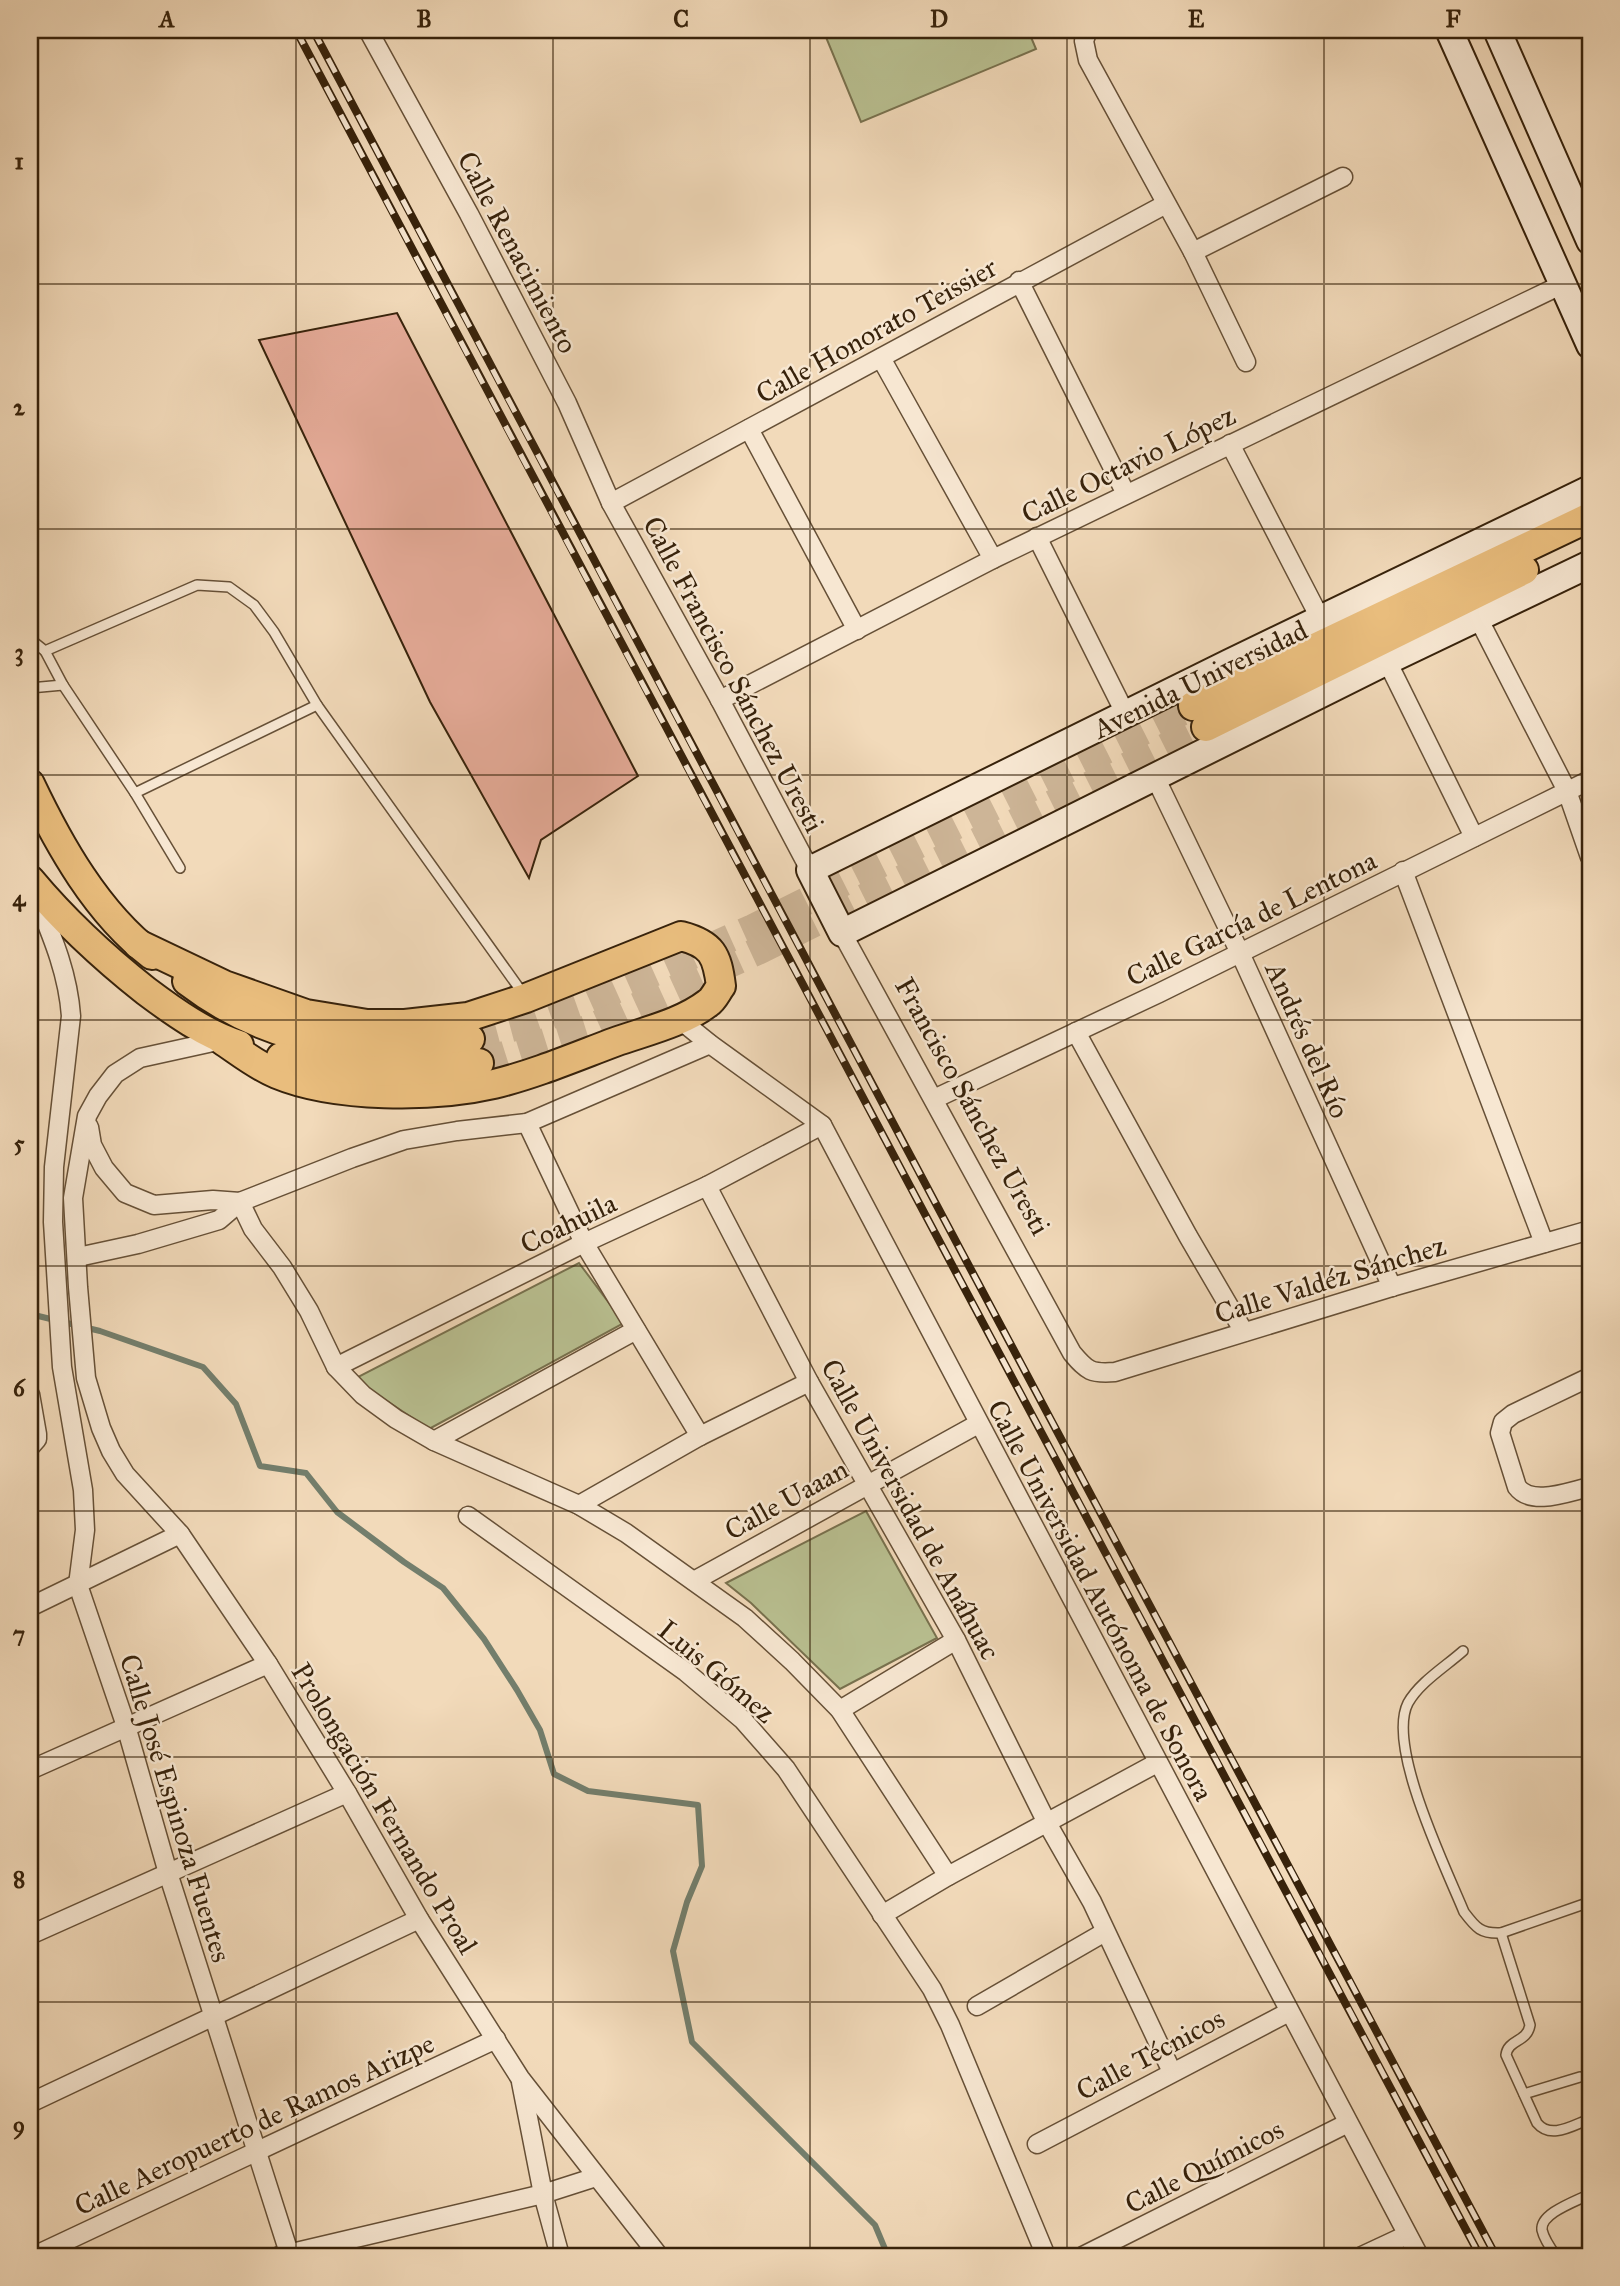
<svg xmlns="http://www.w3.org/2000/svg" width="1620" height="2286" viewBox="0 0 1620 2286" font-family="'IM FELL Great Primer',serif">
	<rect width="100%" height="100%" fill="#f2daba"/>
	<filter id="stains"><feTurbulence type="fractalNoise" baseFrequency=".00286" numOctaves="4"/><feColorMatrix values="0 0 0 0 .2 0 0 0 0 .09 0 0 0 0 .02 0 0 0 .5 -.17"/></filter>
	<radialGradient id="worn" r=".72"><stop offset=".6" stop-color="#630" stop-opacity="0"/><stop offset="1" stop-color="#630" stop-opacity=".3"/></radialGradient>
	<g fill="#b9c091" stroke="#78714e" stroke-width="2">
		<path d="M823 30H1028L1036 49 861 122Z"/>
		<path d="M579 1263 624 1323 429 1429 354 1379Z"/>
		<path d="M866 1511 937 1638 840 1689 751 1603 726 1583Z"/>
	</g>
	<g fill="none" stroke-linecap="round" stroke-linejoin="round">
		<path stroke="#737e6c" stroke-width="6" d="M30 1314 100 1331 203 1367 236 1404 260 1466 306 1473 337 1512 404 1562 443 1588 484 1639 517 1690 540 1730 554 1774 588 1791 698 1805 702 1866 687 1902 673 1951 692 2042 875 2225 888 2256"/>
	</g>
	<path fill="#e8ad9b" stroke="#37220b" stroke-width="2" d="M397 313 638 776 541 840 529 878 430 702 259 340Z"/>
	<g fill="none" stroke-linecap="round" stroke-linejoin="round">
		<g stroke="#cdb597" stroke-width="28" stroke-dasharray="28 14" stroke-linecap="butt">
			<path d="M470 1039 526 1024 586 1003 753 928 1193 706"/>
			<path d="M479 1063 590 1028 762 949 1206 727"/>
		</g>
		<g stroke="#665037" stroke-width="12">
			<g id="lane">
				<path d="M30 639 45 651 197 585 229 587 254 605 274 632 317 705 524 995"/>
				<path d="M45 651 63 685 135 793 317 705"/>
				<path d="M30 688 63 685"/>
				<path d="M135 793 180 868"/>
				<path d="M1463 1651C1445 1667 1420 1682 1408 1703 1386 1746 1446 1868 1464 1912 1476 1928 1481 1934 1501 1933L1590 1902"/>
				<path d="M1501 1933 1530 2025C1527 2043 1508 2039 1506 2055L1537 2123C1551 2140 1573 2125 1590 2119"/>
				<path d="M1524 2094 1580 2077"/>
				<path d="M1556 2256C1551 2249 1544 2239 1542 2230 1540 2213 1577 2201 1590 2194"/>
			</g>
		</g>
		<g stroke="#665037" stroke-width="21">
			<g id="street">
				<path d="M368 30 469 214 567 403 611 503 720 700 810 870"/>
				<path d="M1088 30 1084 41 1088 60 1193 252 1246 362"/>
				<path d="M1193 252 1343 177"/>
				<path d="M1019 281 1126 494"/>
				<path d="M881 358 993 559"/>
				<path d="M749 429 857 630"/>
				<path d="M1230 444 1321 620"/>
				<path d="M611 503 1166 204"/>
				<path d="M1037 537 1126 715"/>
				<path d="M1474 610 1567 791 1590 857"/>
				<path d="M1387 661 1474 837"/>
				<path d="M720 700 993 559 1563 284"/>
				<path d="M1155 777 1240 953 1392 1287"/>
				<path d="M1403 871 1544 1243"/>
				<path d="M36 897C52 936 68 973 71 1016L54 1167 53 1222 62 1367 83 1490 85 1530 78 1585 126 1726 168 1873 290 2256"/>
				<path d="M842 933 1072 1353C1087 1371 1091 1374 1115 1372L1392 1287 1590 1230"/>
				<path d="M679 1019 710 1044 822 1125 1419 2256"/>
				<path d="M1076 1032 1188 1236 1244 1332"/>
				<path d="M222 1040 140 1058 115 1074 98 1096 87 1116 73 1198 78 1287 86 1378 101 1428 111 1451 125 1474 180 1534 268 1664 347 1793 419 1919 520 2078 659 2256"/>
				<path d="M934 1099 1159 993 1590 780"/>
				<path d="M527 1123 584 1243 700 1436"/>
				<path d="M89 1127 92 1145 104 1168 125 1193 154 1205 213 1200 240 1202 352 1158 404 1140 457 1131 527 1123 710 1044"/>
				<path d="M707 1186 809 1382 956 1640 1047 1823 1092 1902 1172 2072"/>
				<path d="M240 1202 253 1229 282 1267 309 1311 336 1367 363 1395 396 1419 434 1441 579 1505 626 1533 745 1618 792 1661 840 1710 948 1876"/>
				<path d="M78 1257 138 1244 219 1220 240 1202"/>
				<path d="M336 1367 584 1243 707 1186 822 1125"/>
				<path d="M1590 1377 1513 1414 1503 1422 1500 1433 1517 1487C1532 1507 1570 1491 1590 1487"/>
				<path d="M30 1394 37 1434V1439L30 1447"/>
				<path d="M434 1441 636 1330"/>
				<path d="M579 1505 700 1436 809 1382"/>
				<path d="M468 1516 686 1672 743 1720 786 1769 932 1989 950 2025 1046 2256"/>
				<path d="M694 1581 978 1424"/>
				<path d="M30 1607 180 1534"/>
				<path d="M840 1710 956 1640"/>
				<path d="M30 1770 268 1664"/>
				<path d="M882 1915 948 1876 1157 1763"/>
				<path d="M30 1935 347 1793"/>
				<path d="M977 2006 1105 1932"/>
				<path d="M521 2082 543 2194 560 2256"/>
				<path d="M30 2103 419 1919"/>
				<path d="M1037 2144 1289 2012"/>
				<path d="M34 2256 496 2039"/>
				<path d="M279 2256 543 2194 596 2177"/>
				<path d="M1083 2256 1348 2123"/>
				<path d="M1362 2256 1407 2235"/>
			</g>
		</g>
		<g stroke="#37220b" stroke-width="30">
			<g id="secondary">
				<path d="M1449 30 1590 345"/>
				<path d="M1497 30 1590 241"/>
				<path d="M1590 489 1229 663 810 870 842 933 1387 661 1590 564"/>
			</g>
		</g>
		<g stroke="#37220b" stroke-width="32">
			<g id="primary">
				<path d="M1193 706 1590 517"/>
				<path d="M1206 727 1524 570"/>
				<path d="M30 784C59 845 97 913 152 955"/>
				<path d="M30 880C65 922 103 957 146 991 174 1012 205 1034 239 1045"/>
				<path d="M138 944 224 985 306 1014 367 1024H405L468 1017 526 998 681 936C712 944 717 955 721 986 717 991 714 999 708 1003 682 1023 646 1031 615 1042 575 1057 535 1074 494 1084 433 1098 335 1098 277 1074 257 1066 240 1052 222 1040"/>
				<path d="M187 981C255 1033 336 1054 421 1047 437 1046 454 1042 470 1039"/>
				<path d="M281 1057C352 1075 408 1075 479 1063"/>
			</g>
		</g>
		<use href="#lane" stroke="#f7e7d2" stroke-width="9"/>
		<use href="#street" stroke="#f7e7d2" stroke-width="18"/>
		<use href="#secondary" stroke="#f7e7d2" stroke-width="26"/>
		<use href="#primary" stroke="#e9bd7d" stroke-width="28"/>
		<g stroke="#37220b" stroke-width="8">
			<g id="rail">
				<path d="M296 30C688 773 1086 1514 1480 2256"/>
				<path d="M313 30C705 773 1102 1514 1496 2256"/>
			</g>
		</g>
		<use href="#rail" stroke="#f7e7d2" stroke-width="5" stroke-dasharray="16" stroke-linecap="butt"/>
	</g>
	<path fill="none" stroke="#37220b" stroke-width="2" stroke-opacity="0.55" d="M296 30V2256M553 30V2256M810 30V2256M1067 30V2256M1324 30V2256M30 284H1590M30 529H1590M30 775H1590M30 1020H1590M30 1266H1590M30 1511H1590M30 1757H1590M30 2002H1590"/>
	<g text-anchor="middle" stroke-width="5" stroke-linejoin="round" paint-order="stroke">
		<g font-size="28" fill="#37220b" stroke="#f7e7d2">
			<text transform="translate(518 252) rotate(62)" y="10">Calle Renacimiento</text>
			<text transform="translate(876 330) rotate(-29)" y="10">Calle Honorato Teissier</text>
			<text transform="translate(1128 464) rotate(-26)" y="10">Calle Octavio López</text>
			<text transform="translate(734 674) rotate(62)" y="10">Calle Francisco Sánchez Uresti</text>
			<text transform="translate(1200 679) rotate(-26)" y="10">Avenida Universidad</text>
			<text transform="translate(1251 918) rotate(-26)" y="10">Calle García de Lentona</text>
			<text transform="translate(1308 1040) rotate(66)" y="10">Andrés del Río</text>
			<text transform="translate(973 1106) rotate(61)" y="10">Francisco Sánchez Uresti</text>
			<text transform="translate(568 1223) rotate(-26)" y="10">Coahuila</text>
			<text transform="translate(1330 1279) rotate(-17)" y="10">Calle Valdéz Sánchez</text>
			<text transform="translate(786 1499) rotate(-29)" y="10">Calle Uaaan</text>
			<text transform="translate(911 1509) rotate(61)" y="10">Calle Universidad de Anáhuac</text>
			<text transform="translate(1101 1600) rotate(62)" y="10">Calle Universidad Autónoma de Sonora</text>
			<text transform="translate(717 1671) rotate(40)" y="10">Luis Gómez</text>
			<text transform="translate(176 1808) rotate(73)" y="10">Calle José Espinoza Fuentes</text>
			<text transform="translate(385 1808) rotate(59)" y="10">Prolongación Fernando Proal</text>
			<text transform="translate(1150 2054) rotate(-28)" y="10">Calle Técnicos</text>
			<text transform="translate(254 2124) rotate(-25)" y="10">Calle Aeropuerto de Ramos Arizpe</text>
			<text transform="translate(1204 2166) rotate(-27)" y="10">Calle Químicos</text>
		</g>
	</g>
	<rect width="1620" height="2286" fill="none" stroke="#f2daba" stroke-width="77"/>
	<rect x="38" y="38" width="1544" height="2210" fill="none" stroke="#37220b" stroke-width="2.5"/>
	<g font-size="23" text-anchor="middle" font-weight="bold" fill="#37220b">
		<text x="167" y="27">A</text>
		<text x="424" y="27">B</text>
		<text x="681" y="27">C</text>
		<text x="939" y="27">D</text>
		<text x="1196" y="27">E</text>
		<text x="1453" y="27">F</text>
		<text x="19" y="169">1</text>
		<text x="19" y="415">2</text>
		<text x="19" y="660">3</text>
		<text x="19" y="906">4</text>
		<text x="19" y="1151">5</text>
		<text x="19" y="1396">6</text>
		<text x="19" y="1642">7</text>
		<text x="19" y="1887">8</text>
		<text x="19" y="2133">9</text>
	</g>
	<rect width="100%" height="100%" filter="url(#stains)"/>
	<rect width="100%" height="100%" fill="url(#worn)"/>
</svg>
